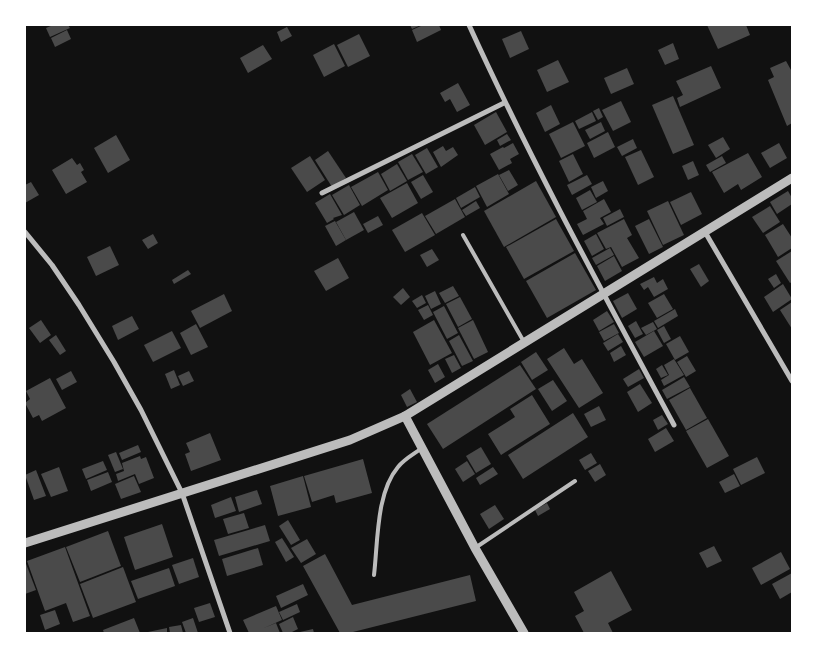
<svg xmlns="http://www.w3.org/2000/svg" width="817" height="658" viewBox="0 0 817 658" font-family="Quicksand,sans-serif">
	<rect width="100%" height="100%" fill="#111"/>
	<g fill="#4a4a4a">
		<path d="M53 25H68L70 28 50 37 46 28Z"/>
		<path d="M410 25H421L412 29Z"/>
		<path d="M423 25H439L441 30 417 42 412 30Z"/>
		<path d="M707 25H746L750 35 718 49Z"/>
		<path d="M287 27 292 36 281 42 277 32Z"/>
		<path d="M67 30 71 39 55 47 51 38Z"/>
		<path d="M521 31 529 49 510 58 502 39Z"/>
		<path d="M359 34 370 56 348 67 337 45Z"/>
		<path d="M673 43 679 59 665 65 658 50Z"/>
		<path d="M334 44 345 66 324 77 313 55Z"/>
		<path d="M263 45 272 59 248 73 240 58Z"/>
		<path d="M558 60 569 82 547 92 537 70Z"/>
		<path d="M786 61 791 70H792V123L787 126 768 80 774 77 770 68Z"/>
		<path d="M711 66 721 88 680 107 677 98 683 95 676 81Z"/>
		<path d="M627 68 634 84 611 94 604 78Z"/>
		<path d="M458 83 470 105 457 112 450 99 445 102 440 93Z"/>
		<path d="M673 96 694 145 673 154 652 105Z"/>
		<path d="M621 101 631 122 613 131 602 110Z"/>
		<path d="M551 105 560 124 545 132 536 113Z"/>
		<path d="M599 108 603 117 598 120 593 111Z"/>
		<path d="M496 112 507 132 485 145 474 125Z"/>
		<path d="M592 112 596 121 579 129 575 121Z"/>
		<path d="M573 122 585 146 561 158 549 134Z"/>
		<path d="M601 122 605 131 590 139 585 130Z"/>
		<path d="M608 132 615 147 594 158 587 143Z"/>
		<path d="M507 134 511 140 500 146 497 140Z"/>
		<path d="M116 135 130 160 108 173 94 148Z"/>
		<path d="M723 137 730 149 716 158 708 145Z"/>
		<path d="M633 139 637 148 622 156 617 147Z"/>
		<path d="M513 143 519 154 510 159 512 163 499 170 490 154 503 147 504 148Z"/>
		<path d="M779 143 787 158 770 168 761 153Z"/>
		<path d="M443 146 446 151 453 147 458 155 441 167 433 152Z"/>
		<path d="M427 148 438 167 426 174 415 155Z"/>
		<path d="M641 150 654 177 638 185 625 157Z"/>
		<path d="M328 151 346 178 332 187 315 160Z"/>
		<path d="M748 153 762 177 741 190 738 184 724 193 712 172Z"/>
		<path d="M412 154 423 172 408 180 398 162Z"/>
		<path d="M573 154 583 174 569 182 559 161Z"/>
		<path d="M310 156 325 180 307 192 291 168Z"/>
		<path d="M722 156 726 163 710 172 706 165Z"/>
		<path d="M72 158 77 165 80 163 84 170 81 172 87 182 66 194 52 170Z"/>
		<path d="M693 161 699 175 688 180 682 166Z"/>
		<path d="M397 164 407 181 390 191 381 174Z"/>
		<path d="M509 170 518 185 508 191 499 175Z"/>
		<path d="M378 172 388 190 362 206 351 187Z"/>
		<path d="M498 174 509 194 487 207 476 186Z"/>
		<path d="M423 175 433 192 421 199 411 182Z"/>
		<path d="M587 175 592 184 572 195 567 185Z"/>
		<path d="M536 181 556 217 504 247 484 211Z"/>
		<path d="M603 181 608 191 596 198 591 187Z"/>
		<path d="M31 182 39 195 25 203V185Z"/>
		<path d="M407 183 418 203 392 218 380 198Z"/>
		<path d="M349 185 360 205 344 215 332 195Z"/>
		<path d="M475 187 480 197 461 208 456 198Z"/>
		<path d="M590 190 597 202 582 210 576 198Z"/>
		<path d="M788 191 792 198V204L777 214 770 202Z"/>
		<path d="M691 192 702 214 681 225 670 202Z"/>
		<path d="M330 194 342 215 333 218 334 219 327 223 315 203Z"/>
		<path d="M455 199 465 217 436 234 425 216Z"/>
		<path d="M604 199 611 212 600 218 604 224 583 235 577 224 587 219 583 211Z"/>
		<path d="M476 201 480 208 466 216 462 210Z"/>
		<path d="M668 201 684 235 663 245 647 211Z"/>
		<path d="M770 206 780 222 763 233 752 217Z"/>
		<path d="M620 209 624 217 607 226 603 218Z"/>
		<path d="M354 212 364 230 346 240 336 222Z"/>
		<path d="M422 213 435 235 405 252 392 230Z"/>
		<path d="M378 216 383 225 368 233 363 224Z"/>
		<path d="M556 219 574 251 524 279 506 247Z"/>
		<path d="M624 219 632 235 627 238 639 258 622 267 611 247 606 249 597 233Z"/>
		<path d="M649 219 663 247 649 254 635 226Z"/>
		<path d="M335 221 346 240 336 246 325 226Z"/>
		<path d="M783 224 792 238V248L778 257 765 235Z"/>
		<path d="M153 234 158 243 148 249 142 240Z"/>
		<path d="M596 234 604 249 592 256 584 241Z"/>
		<path d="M110 246 119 265 96 276 87 257Z"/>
		<path d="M610 248 614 255 596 265 592 258Z"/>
		<path d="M432 249 439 260 427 267 420 255Z"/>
		<path d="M792 251V282L790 283 776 261Z"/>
		<path d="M575 253 596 290 547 318 526 281Z"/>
		<path d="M614 256 622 271 605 281 597 266Z"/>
		<path d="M338 258 349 278 326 291 314 271Z"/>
		<path d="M699 264 709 281 701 287 690 269Z"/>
		<path d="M188 270 191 274 174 284 172 280Z"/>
		<path d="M776 274 781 283 774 288 768 279Z"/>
		<path d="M654 277 657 283 663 279 668 289 654 297 648 287 644 290 640 284Z"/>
		<path d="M783 284 792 299 773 312 764 297Z"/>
		<path d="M453 286 459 296 445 303 439 293Z"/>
		<path d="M403 288 410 297 401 305 393 297Z"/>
		<path d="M435 291 441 304 431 309 425 296Z"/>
		<path d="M628 293 637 309 622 318 613 301Z"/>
		<path d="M224 294 232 311 200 328 191 311Z"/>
		<path d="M664 294 673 309 657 318 648 303Z"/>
		<path d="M422 295 426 303 417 308 412 301Z"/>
		<path d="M460 297 472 319 458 327 446 304Z"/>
		<path d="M792 302V329L780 310Z"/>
		<path d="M428 305 433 315 424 320 418 310Z"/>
		<path d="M444 306 458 333 447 339 433 312Z"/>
		<path d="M675 309 678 316 658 328 654 321Z"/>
		<path d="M607 311 614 322 599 331 593 320Z"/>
		<path d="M132 316 139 329 118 340 112 326Z"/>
		<path d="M41 320 51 335 40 343 29 328Z"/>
		<path d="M434 320 452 353 430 365 413 332Z"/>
		<path d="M473 320 488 352 474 359 458 328Z"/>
		<path d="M636 321 643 334 635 338 628 326Z"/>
		<path d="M653 322 657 329 646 335 641 328Z"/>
		<path d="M196 324 208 347 191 355 180 333Z"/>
		<path d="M614 324 619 333 604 341 599 332Z"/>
		<path d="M664 326 671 339 664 343 657 330Z"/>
		<path d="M172 331 181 348 153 362 144 345Z"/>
		<path d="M654 331 663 346 644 357 635 342Z"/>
		<path d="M618 334 623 342 608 351 603 343Z"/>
		<path d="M56 335 66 351 60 355 49 340Z"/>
		<path d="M459 335 473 361 462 366 449 341Z"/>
		<path d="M680 336 689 352 675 360 666 344Z"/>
		<path d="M621 346 626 355 614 362 610 353Z"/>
		<path d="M564 348 574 364 582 359 603 393 579 408 547 359Z"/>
		<path d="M536 352 548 370 532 380 521 362Z"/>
		<path d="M454 355 461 368 452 373 445 359Z"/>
		<path d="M687 356 696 371 686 377 677 362Z"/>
		<path d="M674 359 684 375 664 386 661 380 669 375 664 365Z"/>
		<path d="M438 364 445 377 435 383 428 370Z"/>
		<path d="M520 365 536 389 443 449 427 424Z"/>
		<path d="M662 365 668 375 661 378 656 369Z"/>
		<path d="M639 369 644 378 628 387 623 379Z"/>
		<path d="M174 370 180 385 171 389 165 374Z"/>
		<path d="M71 371 77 382 62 390 56 379Z"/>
		<path d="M189 371 194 381 183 386 178 376Z"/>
		<path d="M684 377 690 387 667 399 662 390Z"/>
		<path d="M50 378 66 408 42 421 39 415 33 418 25 403 30 399 26 391Z"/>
		<path d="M553 380 567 401 552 411 538 389Z"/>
		<path d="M640 384 652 403 638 412 627 392Z"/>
		<path d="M690 388 707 418 686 430 669 400Z"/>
		<path d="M410 389 417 402 407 407 401 395Z"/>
		<path d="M532 395 550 424 501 455 488 434 515 417 510 409Z"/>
		<path d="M599 406 606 420 591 427 584 414Z"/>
		<path d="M573 413 588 437 523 479 508 455Z"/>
		<path d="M662 415 668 424 658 430 653 420Z"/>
		<path d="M708 419 729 456 707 468 686 431Z"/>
		<path d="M666 428 674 441 655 452 648 439Z"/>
		<path d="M210 433 221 460 191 471 185 454 190 452 186 443Z"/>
		<path d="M138 445 141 452 122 460 119 453Z"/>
		<path d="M481 447 491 464 476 473 466 456Z"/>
		<path d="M116 452 123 469 115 472 108 455Z"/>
		<path d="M591 453 597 463 585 470 579 460Z"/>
		<path d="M140 456 141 459 146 457 154 478 139 484 135 474 118 481 116 474 124 471 122 463Z"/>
		<path d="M757 457 765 473 741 485 733 469Z"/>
		<path d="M363 459 372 493 336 503 334 495 312 502 304 476Z"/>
		<path d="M103 461 107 470 86 479 82 469Z"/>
		<path d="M467 461 475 474 463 482 455 469Z"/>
		<path d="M600 464 606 475 595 482 588 471Z"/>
		<path d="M59 467 68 491 51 497 41 474Z"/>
		<path d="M493 467 498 474 480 485 476 478Z"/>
		<path d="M36 470 46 496 34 500 25 475Z"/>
		<path d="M108 472 112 482 91 491 87 480Z"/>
		<path d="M734 474 740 486 725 493 719 482Z"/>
		<path d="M134 476 141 492 121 499 115 484Z"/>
		<path d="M303 476 311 507 278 516 270 486Z"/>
		<path d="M257 490 262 504 239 512 235 497Z"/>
		<path d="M231 497 236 511 215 518 211 505Z"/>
		<path d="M547 503 550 509 538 516 535 510Z"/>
		<path d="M495 505 504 519 489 529 480 514Z"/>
		<path d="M244 513 249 528 228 534 223 519Z"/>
		<path d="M288 520 300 540 291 545 279 526Z"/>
		<path d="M162 524 173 557 135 570 124 537Z"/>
		<path d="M265 525 270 541 219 556 214 540Z"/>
		<path d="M108 531 121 566 80 582 66 547Z"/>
		<path d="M282 538 294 557 286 562 275 542Z"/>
		<path d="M307 539 316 554 301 563 291 548Z"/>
		<path d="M714 546 722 561 707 568 699 553Z"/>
		<path d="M65 547 90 616 73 622 66 603 45 611 27 561Z"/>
		<path d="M258 548 263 565 227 576 222 559Z"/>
		<path d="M781 552 790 569 761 585 752 568Z"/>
		<path d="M325 554 352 605 470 575 476 601 349 633H340L303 566Z"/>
		<path d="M193 558 199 577 179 584 172 565Z"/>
		<path d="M25 561 36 590 25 594Z"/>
		<path d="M123 567 136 602 93 618 80 584Z"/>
		<path d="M169 568 175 586 138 599 131 581Z"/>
		<path d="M611 571 632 610 608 623 613 633H584L575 616 584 611 574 592Z"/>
		<path d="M792 573V592L780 599 772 584Z"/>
		<path d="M303 584 308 595 281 608 276 596Z"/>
		<path d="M210 603 215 617 199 622 194 608Z"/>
		<path d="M297 604 300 612 283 620 279 612Z"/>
		<path d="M276 606 282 620 264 628 276 623 280 633H249L243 620Z"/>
		<path d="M55 610 60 624 45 630 40 615Z"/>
		<path d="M293 617 298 629 290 633H283L279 624Z"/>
		<path d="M134 618 140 633H104L103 630Z"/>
		<path d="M193 618 198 633H186L182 622Z"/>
		<path d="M181 625 183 633H170L169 627Z"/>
		<path d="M167 628V633H148V632Z"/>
		<path d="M313 629 314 633H300V632Z"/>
	</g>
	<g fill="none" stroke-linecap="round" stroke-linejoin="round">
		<g stroke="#bcbcbc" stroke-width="4">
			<path d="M463 235 524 342"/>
			<path d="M475 548 575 481"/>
			<path d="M374 575C378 542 376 493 398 467 404 459 414 454 422 448"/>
		</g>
		<g stroke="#bcbcbc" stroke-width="5">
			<path d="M469 25C531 161 603 293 674 425"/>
			<path d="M322 193 504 103"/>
			<path d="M25 232 52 265 79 305 114 362 141 410 182 493 230 633"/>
			<path d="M705 232 792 381"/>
		</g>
		<g stroke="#bcbcbc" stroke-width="9">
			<path d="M405 416 475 548 524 633"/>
			<path d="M25 543 350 440 405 416 792 178"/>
		</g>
	</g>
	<rect width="817" height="658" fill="none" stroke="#ffffff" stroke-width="52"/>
</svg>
